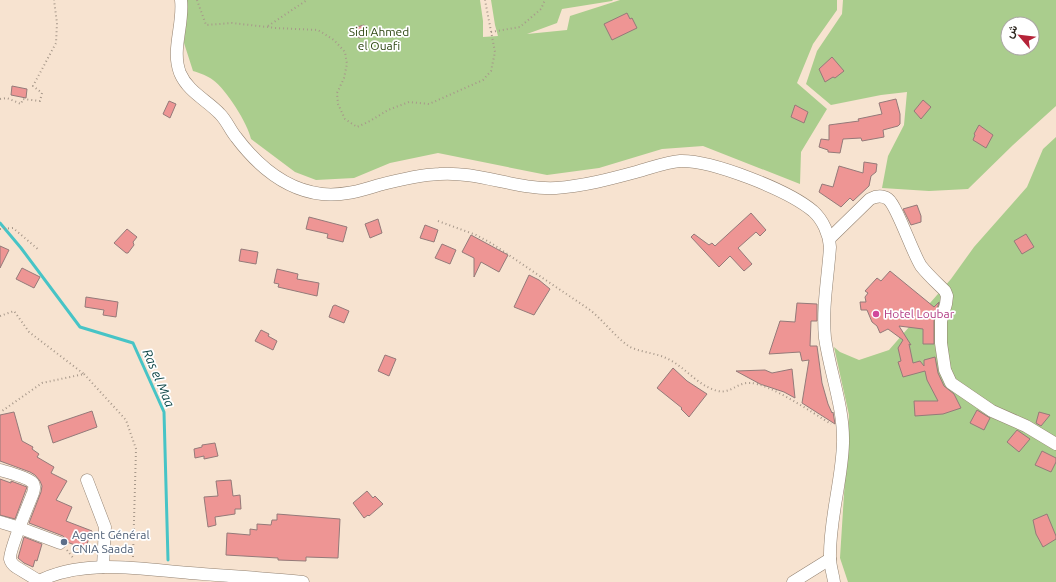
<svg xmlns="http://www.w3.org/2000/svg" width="1056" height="582" viewBox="0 0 1056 582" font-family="Ubuntu,Vazirmatn,sans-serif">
	<rect width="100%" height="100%" fill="#f7e3d0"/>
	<g fill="#aacd8d" fill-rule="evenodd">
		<path d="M187 0H480L483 21V37L498 36 495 25 491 0H613L612 1 562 9 557 23 527 34 567 30 570 16 620 0H837V10L813 44 797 83 827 109 801 152 800 184 703 146 662 149 599 168 547 175 438 153 390 163 354 178 316 180 295 172 251 139C248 124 226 89 213 80 208 76 200 73 193 71L184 43Z"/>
		<path d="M843 0H1056V106L1013 145 968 189 929 191 882 188 888 156 904 125 907 92 881 95 831 105 806 84 817 51 842 14ZM1008 24H1032V48H1008Z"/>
		<path d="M1056 137V582H848L840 558 849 415 834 347 840 352 859 360 889 350 951 279 974 247 1027 187 1043 149Z"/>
	</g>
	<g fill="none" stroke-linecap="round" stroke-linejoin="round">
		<path stroke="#47c4c6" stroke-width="3" d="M0 223 21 248 80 327 133 343 164 412 168 560"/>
	</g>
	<g fill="#ee9594" stroke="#947a79">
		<path d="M627 13 630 19 632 18 637 28 612 40 604 24Z"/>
		<path d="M364 25 367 36 359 38 357 27Z"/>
		<path d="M832 57 844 71 835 78 833 77 825 82 819 69Z"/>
		<path d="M12 86 27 89 26 98 11 95Z"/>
		<path d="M896 99 900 114V124L898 126 883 130 884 137 862 141 861 138 843 139 840 153 828 152V150L819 147 821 139 829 140V125L859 121 858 119 882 114 879 103Z"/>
		<path d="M923 100 931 107 921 119 914 111Z"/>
		<path d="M169 101 176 104 170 118 163 114Z"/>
		<path d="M795 105 808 112 804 123 791 117Z"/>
		<path d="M979 125 993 135 986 148 973 140 975 135 974 134Z"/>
		<path d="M864 162 877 164 876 172 871 176 869 186 853 201 850 198 841 207 819 192 822 184 833 187 839 166 863 173Z"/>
		<path d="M917 205 921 216V222L911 225 903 209Z"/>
		<path d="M751 213 766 230 760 236 756 232 738 248 752 264 744 271 730 256 719 267 691 237 694 234 709 245 712 243 715 246Z"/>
		<path d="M309 217 347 227 343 242 327 238 328 234 306 229Z"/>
		<path d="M378 219 382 233 370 238 365 224Z"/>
		<path d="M425 225 438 230 434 242 420 238Z"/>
		<path d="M127 229 137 237 133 242 134 245 128 253H126L114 243Z"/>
		<path d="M1026 234 1034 247 1022 254 1014 241Z"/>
		<path d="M471 235 508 255 499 272 481 262 474 277V258L462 252Z"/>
		<path d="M442 244 456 250 450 264 435 258Z"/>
		<path d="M0 246 9 250 0 268Z"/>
		<path d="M241 249 258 252 256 264 239 261Z"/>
		<path d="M22 268 40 277 34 288 16 279Z"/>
		<path d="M277 269 298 274 297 279 319 283 317 296 278 287 279 284 274 283Z"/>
		<path d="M890 271 934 307 939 302 934 321V344H923V329L899 326 911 345 909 344 913 363 920 361 924 366V360L935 357 938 373 944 386 954 394 961 408 943 414 915 416 914 401H938L927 380 925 371 903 377 898 362 901 361 898 348 903 340 888 329 880 333 877 326 872 322 867 310H861L860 302H866L865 297 868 293 865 291 877 278 881 281Z"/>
		<path d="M529 275 539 280 550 289 534 315 514 307Z"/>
		<path d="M86 297 118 302 116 317 103 315 104 310 85 307Z"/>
		<path d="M797 303 817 304V321H811L810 346H817L822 383 828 404 832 413 833 412 835 424 802 403 809 360 802 361 800 352 769 354 780 321 795 322Z"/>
		<path d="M335 305 349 311 344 323 329 317 333 306Z"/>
		<path d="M261 330 269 334 268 336 277 341 273 350 255 341Z"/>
		<path d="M385 355 396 359 389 376 378 371Z"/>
		<path d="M673 368 687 381 707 394 689 417 681 409 682 408 657 388Z"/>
		<path d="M792 369 795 398 784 392 760 384 736 371 765 370 772 373Z"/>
		<path d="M977 410 990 418 984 430 970 423Z"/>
		<path d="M92 411 97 427 53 443 48 426Z"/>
		<path d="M14 412 22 441 33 447 32 449 39 454 37 457 54 467 51 473 67 481 56 500 72 507 66 521 92 531 85 549 67 542 63 536 29 523 41 492 42 486 40 481 35 475 30 472 0 461V415Z"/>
		<path d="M1039 412 1050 415 1041 426 1036 423Z"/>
		<path d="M1017 430 1030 439 1019 452 1007 442Z"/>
		<path d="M215 443 218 456 204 459V456L195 458 194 449 202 447V445Z"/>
		<path d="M1042 451 1056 458V462L1051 472 1035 465Z"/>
		<path d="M0 479 11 483V481L27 487 15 519 0 515Z"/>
		<path d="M231 480 233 496 240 495 241 509H235V514L215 517 216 525 208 527 204 497 218 496 216 481Z"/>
		<path d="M367 491 373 498 375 496 383 504 369 516 368 515 364 518 353 503Z"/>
		<path d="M277 514 340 519 338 558 306 557V561L278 560V558L226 555 227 533 250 535V529L257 530V524L271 525 272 520H277Z"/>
		<path d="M1047 514 1056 536V539L1043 547 1036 534 1033 520Z"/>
		<path d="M24 537 42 544 37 561 35 560 33 567 24 563 18 558Z"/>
	</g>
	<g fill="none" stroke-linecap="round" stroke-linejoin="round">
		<g stroke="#938271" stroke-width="13">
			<g id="minor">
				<path d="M181 0C184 24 171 50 180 73 188 92 207 100 220 114 227 121 230 130 236 137 257 165 286 190 322 194 342 196 360 191 379 185 398 180 418 175 439 174 478 171 517 190 556 188 584 186 610 179 636 172 651 168 666 162 680 161 712 160 788 190 813 211 823 220 829 234 830 247 828 277 822 308 825 338 830 373 844 407 843 443 842 481 829 520 830 558 830 566 833 574 834 582"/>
				<path d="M830 238 870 199C876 196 882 195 888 199 897 206 912 252 921 266 928 275 937 283 945 291L947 296 946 304 941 321V343L945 370 951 383 992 411 1026 426 1056 444"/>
				<path d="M0 470C7 472 28 477 33 483 35 486 34 490 33 493 29 503 9 551 10 559 11 563 13 565 16 567L39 581"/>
				<path d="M87 480 105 527 103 567"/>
				<path d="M0 522 20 528 60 543"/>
				<path d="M37 582C82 558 141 569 190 573 228 576 266 578 303 582"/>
				<path d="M793 582 830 559"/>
			</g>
		</g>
		<g stroke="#a7988a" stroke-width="2" stroke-dasharray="1 3" stroke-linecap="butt">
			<path d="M197 0 206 25 232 23 276 28 318 30 334 40 345 52 347 64 344 78 337 93 338 104 345 119 357 127 370 121 388 110 409 102 429 104 483 80 491 71 495 52 485 0"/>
			<path d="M268 26 307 0"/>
			<path d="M491 32 520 27 541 9 545 0"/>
			<path d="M0 99 7 98 21 104 23 99 40 101 42 93 33 86 56 43 57 23 54 0"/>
			<path d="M438 221 476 235 491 243 590 310C604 321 615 337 630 347 643 353 658 353 670 360 687 369 698 386 718 391 730 394 738 382 750 383 769 383 813 413 831 424"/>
			<path d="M0 229 13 228 39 250"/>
			<path d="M0 316 14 311 29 332 84 374 42 383 2 411H0"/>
			<path d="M84 374 126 420 136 449 133 557"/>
			<path d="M67 550 74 559"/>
		</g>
		<use href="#minor" stroke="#fff" stroke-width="12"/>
	</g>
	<circle fill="#d1479c" stroke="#fff" stroke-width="1.5" cx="876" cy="314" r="4"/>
	<circle fill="#5c6f8a" stroke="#fff" stroke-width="1.5" cx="64" cy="542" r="4"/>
	<g text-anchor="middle" stroke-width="3.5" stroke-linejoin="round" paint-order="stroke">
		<g font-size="12" fill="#2c4510" stroke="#fff">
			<text x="379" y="36">Sidi Ahmed<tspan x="379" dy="14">el Ouafi</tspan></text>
		</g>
		<g font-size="12" fill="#b23c85" stroke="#fff" text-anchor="start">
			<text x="884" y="318">Hotel Loubar</text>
		</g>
		<g font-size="12" fill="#4e5e75" stroke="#fff" text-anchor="start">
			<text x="72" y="539">Agent Général<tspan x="72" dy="14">CNIA Saada</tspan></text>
		</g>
		<g font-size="13" font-style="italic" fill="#0c4546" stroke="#fff">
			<text transform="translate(159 378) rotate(67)" y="5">Ras el Maa</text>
		</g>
	</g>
	<g transform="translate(1020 36) rotate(298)"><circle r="19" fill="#ffffff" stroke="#aba8a5"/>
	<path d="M0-3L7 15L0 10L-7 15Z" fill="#b52338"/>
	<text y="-6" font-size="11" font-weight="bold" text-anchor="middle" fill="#2d261f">ش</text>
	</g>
</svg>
